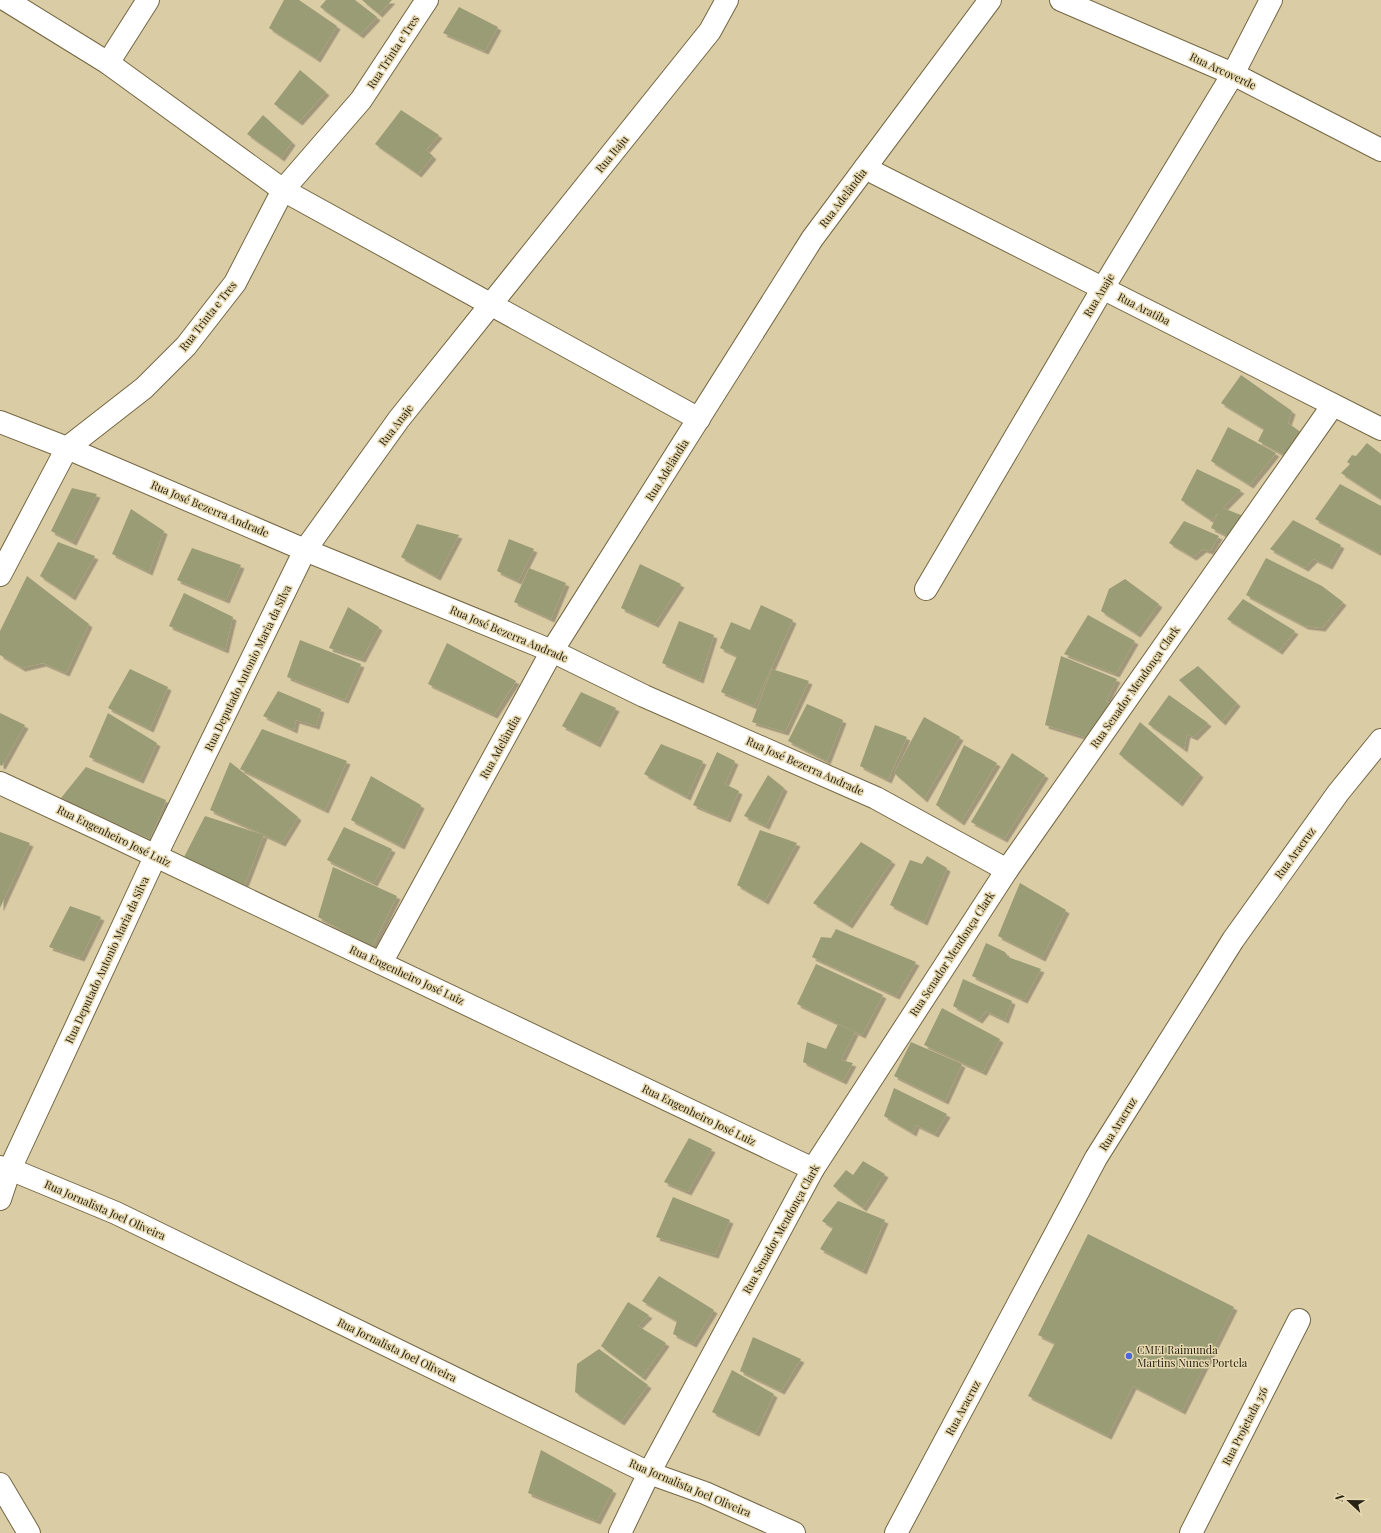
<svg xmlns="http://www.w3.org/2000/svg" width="1381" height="1533" viewBox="0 0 1381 1533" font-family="'Playfair Display',serif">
	<defs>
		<filter id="shadow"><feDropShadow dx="3.5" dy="3.5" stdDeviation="0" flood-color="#0004"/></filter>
	</defs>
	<rect width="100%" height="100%" fill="#dacca5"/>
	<g fill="#9a9c75" filter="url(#shadow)">
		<path d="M284 0H299L337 26 317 59 269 28Z"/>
		<path d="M326 0H355L377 17 360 35 320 7Z"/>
		<path d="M362 0H392L379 14Z"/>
		<path d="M459 7 498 27 485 51 443 33Z"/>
		<path d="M300 70 326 92 299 122 274 104Z"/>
		<path d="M401 110 439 135 426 150 433 156 418 174 375 144Z"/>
		<path d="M263 115 292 142 281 158 247 134Z"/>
		<path d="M1241 375 1292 411 1288 423 1302 433 1288 457 1258 441 1264 429 1221 403Z"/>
		<path d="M1228 427 1276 453 1250 485 1211 461Z"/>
		<path d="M1367 443 1381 454V499L1341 473 1350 464 1347 462 1352 455 1356 456Z"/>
		<path d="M1197 469 1241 490 1223 508 1246 517 1230 537 1211 528 1218 513 1211 520 1181 500Z"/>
		<path d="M1340 484 1381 506V550L1379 553 1315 519Z"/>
		<path d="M72 488 97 494 73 542 51 531Z"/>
		<path d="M131 509 164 531 149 572 112 554Z"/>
		<path d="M1293 520 1341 545 1329 566 1314 559 1305 568 1270 549Z"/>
		<path d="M1184 521 1219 536 1210 551 1203 549 1193 557 1169 543Z"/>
		<path d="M417 524 459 535 437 577 401 557Z"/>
		<path d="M509 539 534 549 518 581 497 571Z"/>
		<path d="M58 542 95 556 72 597 40 576Z"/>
		<path d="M192 548 241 565 226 600 177 580Z"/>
		<path d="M1266 558 1322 586 1343 602 1322 628 1305 626 1246 595Z"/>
		<path d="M640 564 681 584 655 624 621 608Z"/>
		<path d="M529 568 566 583 551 619 514 602Z"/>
		<path d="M27 576 89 624 66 673 43 663 22 668 0 655V631Z"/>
		<path d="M1125 579 1159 604 1137 634 1101 611 1109 589Z"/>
		<path d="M184 593 233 617 225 650 169 626Z"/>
		<path d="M1243 599 1295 631 1279 651 1227 619Z"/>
		<path d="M761 605 793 620 754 706 721 692 737 656 720 648 731 622 750 630Z"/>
		<path d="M348 607 379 627 362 659 329 648Z"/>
		<path d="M1088 615 1135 641 1116 674 1064 654Z"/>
		<path d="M679 621 714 635 700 680 662 663Z"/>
		<path d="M300 640 361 664 345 700 287 677Z"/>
		<path d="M447 643 516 681 494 715 428 684Z"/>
		<path d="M1061 656 1117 679 1106 701 1110 704 1091 739 1045 725Z"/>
		<path d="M1198 666 1237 703 1222 722 1179 680Z"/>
		<path d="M130 669 168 687 150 729 108 708Z"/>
		<path d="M772 669 809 681 785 732 752 722Z"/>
		<path d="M278 691 321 709 316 726 296 720 294 730 263 716Z"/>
		<path d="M581 692 616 708 597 744 562 726Z"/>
		<path d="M1169 695 1208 723 1194 737 1187 734 1184 749 1148 724Z"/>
		<path d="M807 704 843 720 827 761 788 741Z"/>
		<path d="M0 713 25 725 2 766 0 765Z"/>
		<path d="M108 713 157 743 140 780 89 757Z"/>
		<path d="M924 717 960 737 924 799 894 773Z"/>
		<path d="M1140 722 1200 774 1179 803 1119 754Z"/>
		<path d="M875 725 907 737 888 780 860 766Z"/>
		<path d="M262 729 347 761 325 810 240 769Z"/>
		<path d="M661 744 703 761 687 797 644 774Z"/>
		<path d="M964 745 997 763 961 822 936 805Z"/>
		<path d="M717 752 735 761 725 784 739 791 727 819 693 805Z"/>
		<path d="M1012 753 1045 775 1004 839 971 822Z"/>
		<path d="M230 762 298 817 282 843 210 810Z"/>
		<path d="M86 767 166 800 150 839 61 798Z"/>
		<path d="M768 775 784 788 766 826 744 816Z"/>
		<path d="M371 776 421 805 401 846 351 820Z"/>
		<path d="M205 816 264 835 244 886 181 863Z"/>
		<path d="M344 827 392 849 374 883 327 860Z"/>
		<path d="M760 830 797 843 765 901 737 885Z"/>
		<path d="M0 832 30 843 0 908Z"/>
		<path d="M861 842 892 861 849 925 813 903Z"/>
		<path d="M927 856 947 868 924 922 890 905 910 860 922 864Z"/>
		<path d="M333 867 397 896 372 947 318 917Z"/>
		<path d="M1020 883 1066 910 1042 958 998 936Z"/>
		<path d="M70 906 101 917 81 958 49 947Z"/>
		<path d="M836 929 916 962 896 996 812 957 821 937 831 938Z"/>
		<path d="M986 943 1005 952 1008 957 1041 969 1024 1000 972 976Z"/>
		<path d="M816 964 883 995 862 1035 797 1004Z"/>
		<path d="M963 979 1012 1001 1005 1020 986 1011 979 1020 953 1006Z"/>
		<path d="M942 1008 1000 1039 983 1072 924 1045Z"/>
		<path d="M838 1024 855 1032 841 1060 853 1063 843 1081 803 1062 807 1042 826 1049Z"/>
		<path d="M911 1042 962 1064 945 1101 894 1076Z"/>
		<path d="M894 1088 947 1114 935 1134 916 1125 913 1133 884 1116Z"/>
		<path d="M689 1138 712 1149 688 1192 664 1182Z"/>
		<path d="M863 1161 885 1174 863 1208 833 1186 846 1170 853 1175Z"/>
		<path d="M673 1197 730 1220 715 1255 656 1237Z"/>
		<path d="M838 1201 885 1220 863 1271 820 1249 833 1228 822 1221Z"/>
		<path d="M1088 1234 1234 1307 1182 1411 1133 1386 1108 1436 1028 1396 1055 1343 1038 1335Z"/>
		<path d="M659 1276 714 1310 693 1344 673 1334 677 1321 642 1301Z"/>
		<path d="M628 1302 649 1315 638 1326 666 1343 642 1377 601 1346Z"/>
		<path d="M753 1337 801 1359 781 1391 740 1371Z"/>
		<path d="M599 1349 648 1385 621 1422 575 1392 577 1364Z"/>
		<path d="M732 1370 774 1394 756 1433 712 1412Z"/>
		<path d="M541 1450 613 1490 597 1521 528 1493Z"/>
	</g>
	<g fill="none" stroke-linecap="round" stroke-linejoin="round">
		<g stroke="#746743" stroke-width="24">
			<g id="minor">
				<path d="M6 0 108 63 283 190 699 419"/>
				<path d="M1061 0 1233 74 1381 150"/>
				<path d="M108 63 148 0"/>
				<path d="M865 168 1381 429"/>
				<path d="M0 422 67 448 305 550 552 651 644 696 876 798 1007 870"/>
				<path d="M0 575 67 448 144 388 186 346 235 283 283 190 361 100 427 0"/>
				<path d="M926 589 1103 288 1233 74 1271 0"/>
				<path d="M0 783 99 829 813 1169"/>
				<path d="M381 963 552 651 812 239 990 0"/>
				<path d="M0 1167 10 1169 116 1213 649 1473 705 1493 794 1533"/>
				<path d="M0 1199 10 1169 155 857 305 550 399 419 710 31 727 0"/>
				<path d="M0 1484 29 1533"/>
				<path d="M620 1533 649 1473 813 1169 1007 870 1333 405"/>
				<path d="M896 1533 1096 1158 1233 940 1338 793 1381 740"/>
				<path d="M1191 1533 1299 1320"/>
			</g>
		</g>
		<use href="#minor" stroke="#fff" stroke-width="22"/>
	</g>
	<circle fill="#4c66db" stroke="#e7d9b1" stroke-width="1.5" cx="1129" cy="1356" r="4"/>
	<g text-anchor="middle" stroke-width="3" stroke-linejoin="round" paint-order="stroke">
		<g font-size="11" fill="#282314" stroke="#e7d9b1">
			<text transform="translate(393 52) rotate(-57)" y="4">Rua Trinta e Tres</text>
			<text transform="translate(1223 71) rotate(25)" y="4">Rua Arcoverde</text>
			<text transform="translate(612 154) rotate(-51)" y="4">Rua Itaju</text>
			<text transform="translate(843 198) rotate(-53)" y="4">Rua Adelândia</text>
			<text transform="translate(1099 295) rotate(-59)" y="4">Rua Anaje</text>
			<text transform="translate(1144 309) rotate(27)" y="4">Rua Aratiba</text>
			<text transform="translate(208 316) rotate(-52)" y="4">Rua Trinta e Tres</text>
			<text transform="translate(396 425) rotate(-53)" y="4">Rua Anaje</text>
			<text transform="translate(667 470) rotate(-58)" y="4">Rua Adelândia</text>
			<text transform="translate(210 509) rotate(23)" y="4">Rua José Bezerra Andrade</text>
			<text transform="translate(509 634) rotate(23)" y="4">Rua José Bezerra Andrade</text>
			<text transform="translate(248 668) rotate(-64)" y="4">Rua Deputado Antonio Maria da Silva</text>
			<text transform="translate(1135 687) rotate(-55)" y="4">Rua Senador Mendonça Clark</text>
			<text transform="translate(500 747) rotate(-61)" y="4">Rua Adelândia</text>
			<text transform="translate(805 766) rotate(24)" y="4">Rua José Bezerra Andrade</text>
			<text transform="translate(114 836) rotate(26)" y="4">Rua Engenheiro José Luiz</text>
			<text transform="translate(1295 853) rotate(-54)" y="4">Rua Aracruz</text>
			<text transform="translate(952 954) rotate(-57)" y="4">Rua Senador Mendonça Clark</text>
			<text transform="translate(107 960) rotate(-65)" y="4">Rua Deputado Antonio Maria da Silva</text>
			<text transform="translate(407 975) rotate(25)" y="4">Rua Engenheiro José Luiz</text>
			<text transform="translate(699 1115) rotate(26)" y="4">Rua Engenheiro José Luiz</text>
			<text transform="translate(1118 1124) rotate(-58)" y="4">Rua Aracruz</text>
			<text transform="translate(105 1210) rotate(24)" y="4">Rua Jornalista Joel Oliveira</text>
			<text transform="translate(781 1229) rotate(-61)" y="4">Rua Senador Mendonça Clark</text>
			<text transform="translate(397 1350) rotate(26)" y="4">Rua Jornalista Joel Oliveira</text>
			<text transform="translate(963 1408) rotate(-62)" y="4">Rua Aracruz</text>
			<text transform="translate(1245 1426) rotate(-63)" y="4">Rua Projetada 356</text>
			<text transform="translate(690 1488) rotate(23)" y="4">Rua Jornalista Joel Oliveira</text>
		</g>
		<g font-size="11" fill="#282314" stroke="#e7d9b1" text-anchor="start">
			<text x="1137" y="1354">CMEI Raimunda<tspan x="1137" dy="13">Martins Nunes Portela</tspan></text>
		</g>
	</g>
	<g transform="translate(1349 1501) rotate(292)" stroke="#e7d9b1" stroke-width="3" paint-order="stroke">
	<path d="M0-3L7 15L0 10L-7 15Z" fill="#282314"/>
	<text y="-6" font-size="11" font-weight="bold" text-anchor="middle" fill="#282314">N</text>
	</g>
</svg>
